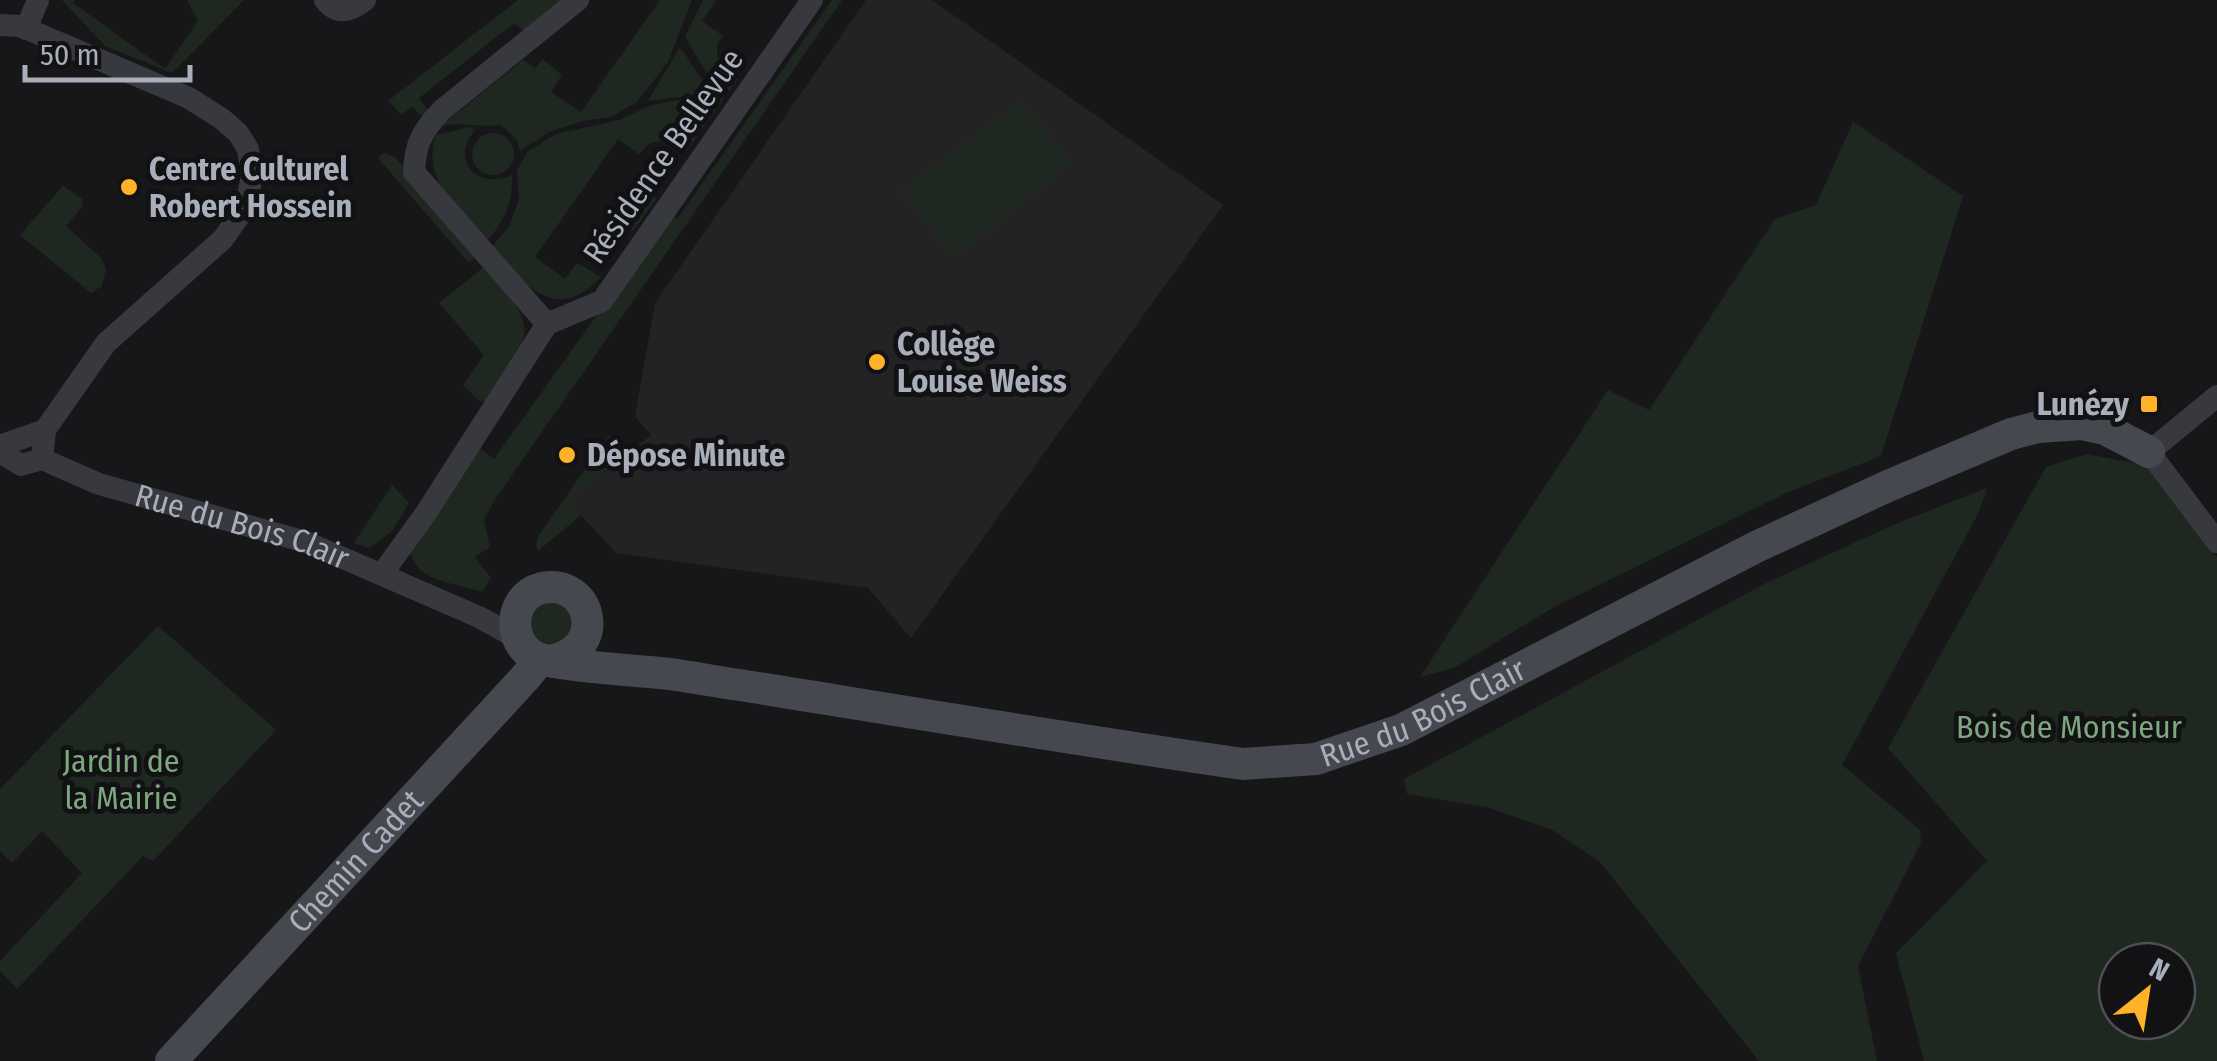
<svg xmlns="http://www.w3.org/2000/svg" width="2217" height="1061" viewBox="0 0 2217 1061" font-family="'Fira Sans Condensed',sans-serif">
	<rect width="100%" height="100%" fill="#171719"/>
	<path fill="#232326" d="M866 0H932L1223 205 911 638 868 588 616 553 568 501 651 435 635 416 655 303Z"/>
	<g fill="#1f2820" fill-rule="evenodd">
		<path d="M62 0H74L73 3 165 69 198 21 187 0H244L172 73 105 46Z"/>
		<path d="M518 0H568L527 34 514 23 419 98 430 113 424 119 412 106 402 115 388 101Z"/>
		<path d="M660 0H692L668 62 637 102 611 117 583 121 549 132 520 151 517 140 501 125C479 128 463 121 441 126L523 60 535 68 543 59 562 75 551 92 581 112Z"/>
		<path d="M703 0H716L702 21 723 36 717 44V56L738 79 728 91 705 70 685 37Z"/>
		<path d="M832 0H842L494 501 484 520 490 547 475 557 491 578 482 592C457 583 419 583 410 553L480 448 494 459 669 214 678 218Z"/>
		<path d="M680 47 703 81 716 92 648 101Z"/>
		<path d="M691 98H724L686 152 665 140 650 143 639 154 618 139 535 257 565 279 577 263 601 277C555 326 526 284 490 249L510 225 519 199 517 171 527 152 556 134 619 120 651 105Z"/>
		<path d="M1021 101 1073 163 954 257 901 191Z"/>
		<path d="M1853 122 1963 196 1881 456 1786 493 1554 607 1454 668 1420 677 1608 390 1649 410 1775 219 1816 205Z"/>
		<path d="M469 127 475 130C449 160 477 191 512 175 513 201 505 222 487 240 460 209 420 181 436 135Z"/>
		<circle cx="493" cy="154" r="21"/>
		<path d="M383 153 395 157 476 255 469 263 378 158Z"/>
		<path d="M632 185 656 199 633 231 612 213Z"/>
		<path d="M63 186 82 199 83 206 66 226 101 258 106 269 102 286 91 293 20 235Z"/>
		<path d="M485 266C542 333 533 332 485 401H479L463 385 484 355 439 303Z"/>
		<path d="M608 436 614 438 628 453 569 501 581 515 538 551 536 544 538 537Z"/>
		<path d="M2087 454 2150 466 2217 557V1061H1924L1896 953 1987 861 1888 748 2046 467ZM2117 961H2177V1021H2117Z"/>
		<path d="M392 485 409 503 392 531 369 548 354 543Z"/>
		<path d="M1987 488 1979 512 1842 765 1920 830 1921 843 1858 966 1877 1061H1759L1600 862 1552 830 1487 807 1407 794 1404 779 1764 584 1900 522Z"/>
		<path d="M554 601 568 608 575 629 554 648 534 641 529 618 538 605Z"/>
		<path d="M158 626 276 730 153 861 143 856 17 989 0 971V961L82 873 42 831 12 863 0 851V789Z"/>
	</g>
	<g fill="none" stroke-linecap="round" stroke-linejoin="round">
		<g stroke="#38393f" stroke-width="22">
			<path d="M325 0C337 16 351 11 365 0"/>
			<path d="M0 25 20 26 189 98 222 119 238 133 248 149 252 177 245 208 223 239 106 343 45 430 42 459"/>
			<path d="M26 29 38 0"/>
			<path d="M547 324 414 172C415 143 423 130 442 110L578 0"/>
			<path d="M2217 396 2149 452 2217 542"/>
			<path d="M0 446 45 430"/>
			<path id="s1" d="M0 452 21 465 42 459 99 484 306 542 479 617 517 638"/>
			<path d="M382 574 426 513 547 324 602 301 812 0"/>
		</g>
		<g stroke="#46484f" stroke-width="32">
			<path id="s2" d="M554 660C608 648 591 578 542 588 505 597 507 652 544 660 578 667 615 669 650 672 680 674 710 681 740 685 908 712 1075 740 1243 764L1316 759 1401 730 1756 547 1888 486 2011 434 2038 427 2082 424 2105 429 2149 452"/>
			<path id="s3" d="M171 1061 524 679 533 668 535 657"/>
		</g>
	</g>
	<g fill="#ffb12a" stroke="#121214" stroke-width="4">
		<circle cx="129" cy="187" r="10"/>
		<circle cx="877" cy="362" r="10"/>
		<rect x="2139" y="394" width="20" height="20" rx="5"/>
		<circle cx="567" cy="455" r="10"/>
	</g>
	<g text-anchor="middle" stroke-width="10" stroke-linejoin="round" paint-order="stroke">
		<g font-size="32" fill="#a8aeba" stroke="#121214">
			<text transform="translate(663 156) rotate(-55)" y="11">Résidence Bellevue</text>
			<text dy="11" stroke="none"><textPath href="#s1" startOffset="258">Rue du Bois Clair</textPath></text>
			<text dy="11" stroke="none"><textPath href="#s2" startOffset="1115">Rue du Bois Clair</textPath></text>
			<text dy="11" stroke="none"><textPath href="#s3" startOffset="272">Chemin Cadet</textPath></text>
		</g>
		<g font-size="32" font-weight="bold" fill="#a8aeba" stroke="#121214" text-anchor="start">
			<text x="149" y="180">Centre Culturel<tspan x="149" dy="37">Robert Hossein</tspan></text>
			<text x="897" y="355">Collège<tspan x="897" dy="37">Louise Weiss</tspan></text>
			<text x="2129" y="415" text-anchor="end">Lunézy</text>
			<text x="587" y="466">Dépose Minute</text>
		</g>
		<g font-size="32" fill="#7ea67f" stroke="#121214">
			<text x="2069" y="738">Bois de Monsieur</text>
			<text x="121" y="772">Jardin de<tspan x="121" dy="37">la Mairie</tspan></text>
		</g>
	</g>
	<g transform="translate(2147 991) rotate(30)"><circle r="48" fill="#121214" stroke="#4e5056" stroke-width="2.5"/>
	<path d="M0-8L18 38L0 25L-18 38Z" fill="#ffb12a"/>
	<text y="-15" font-size="28" font-weight="bold" text-anchor="middle" fill="#a8aeba">N</text>
	</g>
	<path d="M25 65v15h165v-15" fill="none" stroke="#a8aeba" stroke-width="5"/>
	<text x="40" y="65" font-size="30" fill="#a8aeba" stroke="#121214" stroke-width="8" paint-order="stroke">50 m</text>
</svg>
